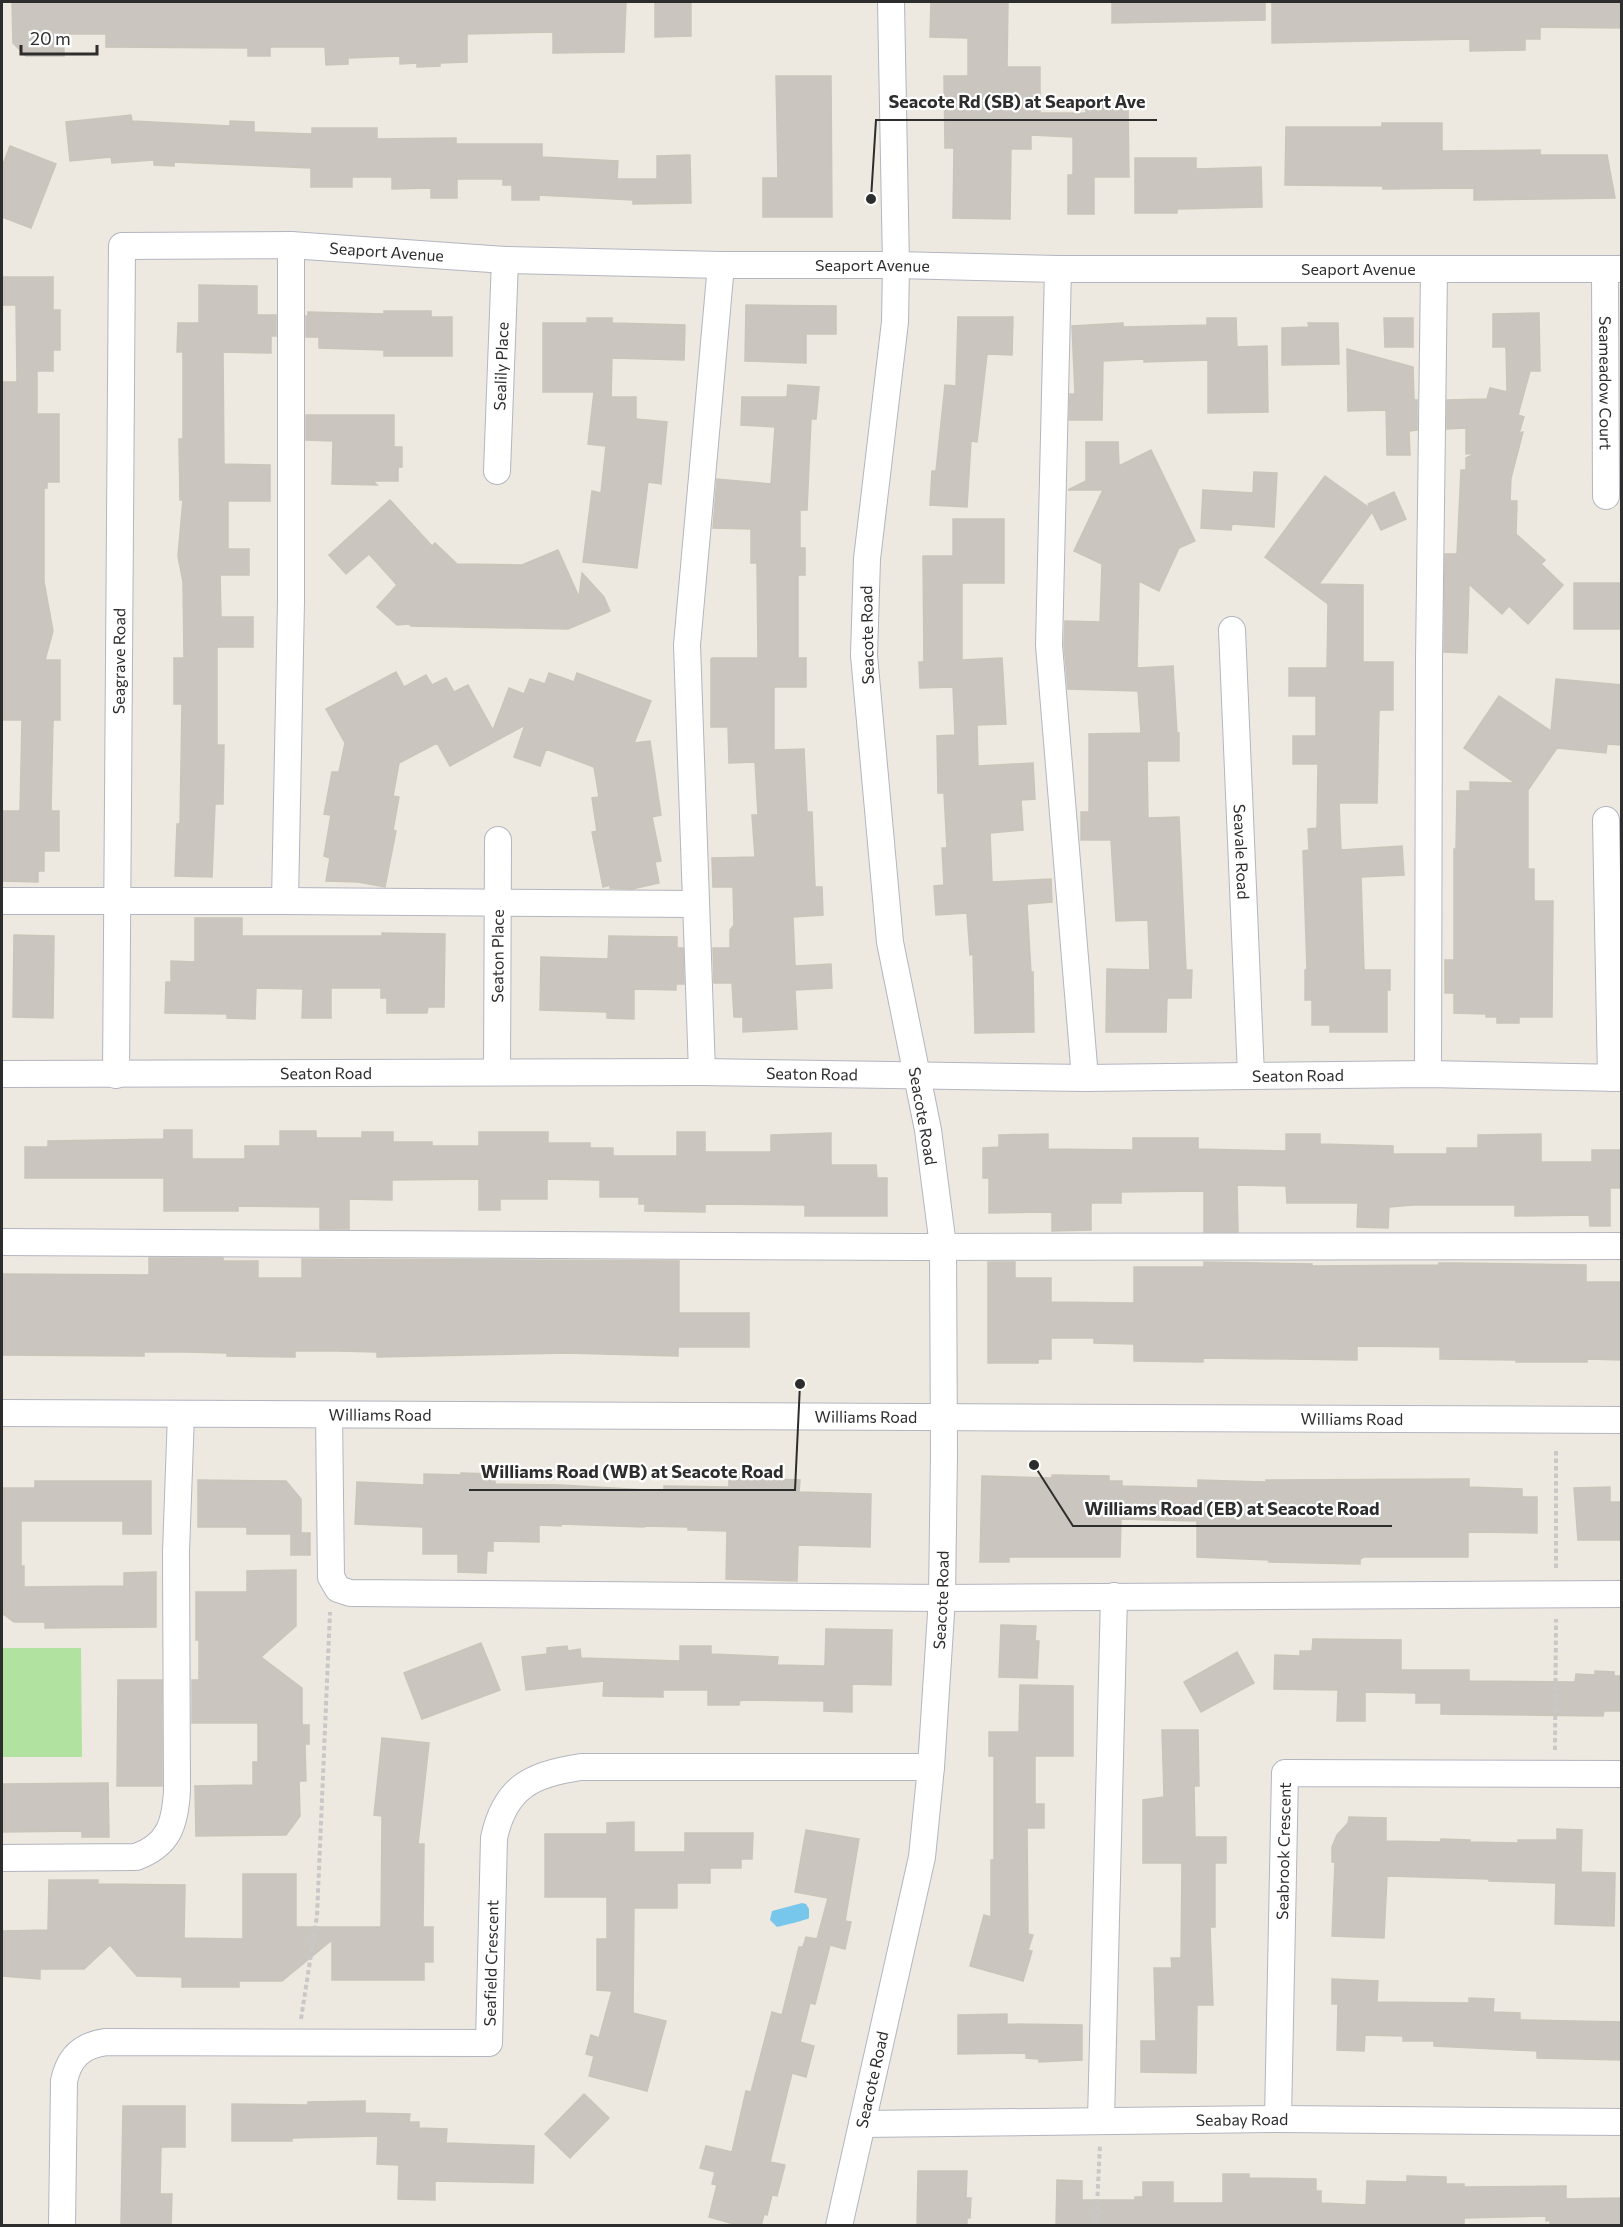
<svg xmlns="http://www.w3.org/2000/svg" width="1623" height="2227" viewBox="0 0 1623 2227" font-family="Commissioner,sans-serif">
	<rect width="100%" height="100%" fill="#eee9e0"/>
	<path fill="#b2e29f" d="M2 1648H81L82 1757H2Z"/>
	<path fill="#77c6ec" d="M802 1903 806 1904 809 1909V1918C807 1920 781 1926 777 1927L770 1920 772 1911Z"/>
	<g fill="#cac5bf" stroke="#c9c5b9" stroke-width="1.5">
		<path d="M12 2H626L624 52 553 53V32L467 34V62L440 63V66L417 67V63L400 64V56L348 58V64L326 65 325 47H270V56H248V48L106 47V34H64V56H26L13 43Z"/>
		<path d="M655 2H691V36L655 37Z"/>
		<path d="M931 2H1008L1007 67H1040V113H1086V105H1128L1129 177H1094V214H1068V175H1073V137L1031 135V149H1011L1010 219 953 218 954 148H945L944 76H968V38L930 37Z"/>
		<path d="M1112 2H1265V20L1112 23Z"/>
		<path d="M1272 2H1622V28L1540 27V39H1525V50L1470 51V39L1272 43Z"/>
		<path d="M776 76H831L832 217H763V178H778Z"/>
		<path d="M131 115 132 121 230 126V121L254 122V132L312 134V128H377V139L456 138V144H542V157L618 161 617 179H657V156L690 155 691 203 633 204V200L539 195V200H512V185H503V179H457V198H431V188L392 189V177H352V187H311V168L174 162V166L154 165V160L112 163 111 157 70 161 66 122Z"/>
		<path d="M1382 123H1442V151L1540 150V155H1607L1615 198 1474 200V188L1383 189V186L1285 185 1286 127H1382Z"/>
		<path d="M10 146 56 164 31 228 2 217V167Z"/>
		<path d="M1135 158H1196V169L1261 167 1262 207 1177 209V213H1135Z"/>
		<path d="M2 277H53V310H60V350H53V371H37V414H59V482H47V488H44V582L53 631 45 660H60V720H53L51 811H59V851H44V871H38V882L2 881V811H20L22 720H2V382H17L16 305H2Z"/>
		<path d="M199 285 257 286V315H276V336H271V353L223 352 224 464 270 465V501H228V549H249V575H220L221 617H253V647H217V745H224L223 804H215L212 877 175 876 177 824H180L182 704H174V658H184L183 582 178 556 183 500H180L179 439H183V352H177L178 323H199Z"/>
		<path d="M746 305 836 306V334H806V363L745 361Z"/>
		<path d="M384 311H431V317H452V356H384V350L319 348V337H306V316H308V312L384 314Z"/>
		<path d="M1539 313 1540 371H1530L1518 415 1524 417 1519 433 1523 432 1511 478 1510 501H1517L1516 534 1545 560 1541 564 1563 585 1528 624 1509 606 1502 614 1469 584 1467 653 1444 652 1445 554H1457L1461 470H1466V458L1476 453 1466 454V428L1447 429V400L1487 399 1490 388 1507 392 1506 347H1493V314Z"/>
		<path d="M958 317H1013L1012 355 987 354 977 442 971 441 967 507 930 505 932 471H936L945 385 956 386Z"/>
		<path d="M587 318H612V323L685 325 684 360 612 358 611 397H636V419L667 422 661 484 648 482 637 568 583 562 592 491 601 493 606 446 588 444 594 392H543V323H587Z"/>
		<path d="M1207 318H1236L1237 347 1267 346 1268 412 1208 413V360L1144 362V359L1103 361 1102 420H1069L1070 394H1075L1072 326 1123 323V327L1207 325Z"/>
		<path d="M1384 318H1413V347H1385Z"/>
		<path d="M1308 323H1338L1339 364 1282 365V328L1309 327Z"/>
		<path d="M1347 349 1413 367 1414 400H1417V430L1409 431 1410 455H1387L1386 410 1348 411Z"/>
		<path d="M788 385 819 387 816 419H811L807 510H800V548H805V575H798V658H806V687H774V750L804 749 807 812H812L815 887H822L823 915 793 917 795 966 831 964 832 988 795 990 797 1029 743 1032V1017H734L732 983H714L713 948H730V930L734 925 733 887H713L712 858 755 857 752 815H758L755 762 729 763 728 727H711V659L712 658H758L757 563H751V529L713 528 717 479 771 484 775 427 741 425 742 397H787Z"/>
		<path d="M306 415H394V447H402V467H398V481H373L377 485 332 484 333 441 306 440Z"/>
		<path d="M1086 442H1118L1119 466 1151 450 1195 541 1179 548 1159 591 1139 581 1137 668 1173 666 1177 733H1179V761H1147L1148 818 1179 817 1186 970H1192L1191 998H1167L1166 1032H1106L1107 969 1150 970 1148 920 1116 921 1111 840H1081V812H1089V734L1141 733 1138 691 1068 689 1064 645 1065 621 1100 622 1102 564 1074 551 1103 490H1068L1086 481Z"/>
		<path d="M1254 472 1277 473 1274 527 1232 524 1231 530 1201 528 1203 490 1253 493Z"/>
		<path d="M1325 476 1371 509 1368 504 1394 492 1406 519 1381 530 1372 512 1319 584 1363 585V662H1393V710H1379L1377 803H1339L1341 850 1402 846 1404 875 1361 877 1364 970H1390V990H1387V1032H1330V1025H1312V1000H1305V970H1307L1303 851 1309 850 1308 829 1317 828 1318 764H1293V736H1316V696H1289V668H1327L1328 604 1265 557Z"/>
		<path d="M390 500 432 546 435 543 457 564 522 565 558 550 579 597 582 573 604 597 610 611 568 629 411 626 409 624 397 625 377 607 397 585 369 554 346 574 329 555Z"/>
		<path d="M953 519H1004V583H962V660L1002 658 1006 724 977 725 978 766 1033 763 1035 799 1021 800 1023 830 990 833 992 882 1051 879 1052 902 1027 904 1031 973 1033 972 1034 1032 975 1033 973 954 970 955 967 913 936 915 934 886 944 885 942 848H947L944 793H938L937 736 955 735 953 687 920 688 919 662H924L923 556H953Z"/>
		<rect x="1574" y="583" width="48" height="46"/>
		<path d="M396 672 404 687 426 675 432 685 446 678 454 692 468 685 493 730 509 688 524 694 530 679 545 684 549 673 574 682 577 673 651 701 634 743 650 741 661 815 652 817 661 861 655 862 659 883 632 889 610 888V885L603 887 592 832 597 831 592 798 599 797 594 767 546 749 540 766 514 757 525 725 450 766 437 743 399 763 393 796 399 797 393 830 396 831 385 887 358 882 326 881 330 858 324 856 331 815 324 814 332 772H339L345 743 326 709Z"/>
		<path d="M1556 679 1622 685V745L1607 744 1606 753 1557 748 1528 790V869H1534V901H1553L1552 1017H1519V1023H1497V1017H1486V1014L1454 1013V993H1445V960H1454V849H1456L1457 791H1470V782L1515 783 1464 748 1499 696 1551 731Z"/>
		<path d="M195 918H242V936H382V933L445 934 444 1007H428L427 1013H387V998H381V988H331V1018H302L303 989 256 988 255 1019 227 1018V1014L165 1013 166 982H171V961L195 962Z"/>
		<path d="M14 935 54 936 53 1018 13 1017Z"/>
		<path d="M609 936 677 937V948H683L684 984H676V990L634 989V1019L607 1018V1012L540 1010 541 957 608 959Z"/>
		<path d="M164 1130H192V1159H245V1146H280V1131H316V1138H362V1132H393V1142H432V1146H479V1132H548V1143H590V1148H613V1156H677V1132H705V1152H771V1135L831 1133V1165H876L877 1178H887V1216H805V1205L705 1204V1212L645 1211V1204H639V1197H600V1180L547 1179V1199H500V1210H479V1179L392 1180V1200L349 1199V1229H320V1207L238 1206V1211H164V1178H25V1147H48V1141L164 1139Z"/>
		<path d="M1048 1134V1149L1133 1150V1138H1198V1149L1286 1151V1134H1320V1144L1393 1146V1154H1447V1148H1478V1135L1541 1134V1162H1592V1150H1622V1188H1610V1226H1590L1589 1215 1515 1216V1205H1413L1389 1207 1388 1228 1357 1227 1358 1203H1287L1286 1186 1237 1185 1238 1232H1204V1191L1121 1192V1203H1091V1230L1052 1231V1212L989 1213V1178H983V1148L999 1147V1135Z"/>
		<path d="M149 1258H223V1261H258V1278H302V1259L679 1261V1313H749V1347H678V1356L565 1353 377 1357V1352L339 1351H295V1357L227 1356V1353L187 1352H144V1356L2 1355V1274L149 1275Z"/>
		<path d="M988 1262H1015V1278H1051V1302L1134 1303V1267H1204V1262L1312 1264V1266L1439 1265V1263H1456L1586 1265V1282H1622V1360L1587 1359V1362H1516V1360L1440 1359V1347L1357 1346V1360L1203 1358V1362L1134 1361V1344L1094 1343V1338H1051V1359H1038V1363H988Z"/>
		<path d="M461 1473 495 1474V1484L561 1485 664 1491V1486L729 1487V1477L800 1480 799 1492 871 1494 870 1547 798 1545 797 1581 726 1579 727 1531 688 1530V1527L644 1526V1527L561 1524V1526L539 1525V1542L493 1541V1551H487L486 1573 458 1572V1554H423V1527L355 1524 357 1482 424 1485V1474L461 1475Z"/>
		<path d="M1052 1475 1109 1476V1481H1122V1486L1198 1488V1480L1266 1482V1480L1469 1479V1487L1522 1489V1497H1537V1533L1468 1532V1557H1364L1360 1559V1564L1269 1562V1560L1197 1557V1521L1121 1519 1120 1557H1009V1562H980L982 1476 1052 1478Z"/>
		<path d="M198 1480 286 1481 301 1499V1533H310V1555H291V1534H247V1527H198Z"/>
		<path d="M35 1481H151V1534H123V1521H21V1566H24V1587L124 1586V1573L156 1572V1627L45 1628V1622H14L2 1613V1488H35Z"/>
		<path d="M1610 1487V1502H1622V1540H1578L1574 1488Z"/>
		<path d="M296 1570V1626L261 1657 302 1688V1725H309V1744H305L306 1781H299L300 1816 286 1835 196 1836 195 1786 253 1785V1762H258V1723H192V1680H199V1640H196V1592H247V1571Z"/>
		<path d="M1001 1625 1036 1626 1035 1641H1039L1037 1678 999 1677Z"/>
		<path d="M826 1629 892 1630 891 1685 852 1684V1712L824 1711V1701L740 1700 739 1705H708V1690H663V1697L603 1696 604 1681 526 1690 522 1657 547 1654V1648L567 1646 568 1651 580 1649 581 1658 680 1661V1646H711V1654L778 1657 777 1665 825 1666Z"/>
		<path d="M1313 1639 1401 1640V1670H1469V1681L1575 1682 1576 1674 1595 1675V1671L1614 1672V1676H1622V1711H1604L1603 1716 1441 1714V1703H1416V1693L1365 1692V1721H1337L1338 1690 1274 1689 1275 1655 1300 1656V1651H1312Z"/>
		<path d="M481 1643 500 1690 422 1719 404 1673Z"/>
		<path d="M1237 1652 1254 1683 1201 1712 1184 1682Z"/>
		<path d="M118 1680H162V1786H117Z"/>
		<path d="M1020 1685 1073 1686V1756H1035V1804H1044V1828H1027L1028 1934 1033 1935 1028 1950 1032 1951 1023 1981 970 1966 984 1915 991 1917V1860H994V1756H989V1732H1019Z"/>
		<path d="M1162 1730H1198L1199 1786H1194L1195 1837H1226V1863H1215V1927H1210L1213 2005H1197L1196 2073 1141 2072V2041H1156L1154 1968H1172L1171 1958H1181L1182 1863H1143V1800L1164 1797Z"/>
		<path d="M382 1738 429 1743 418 1844H424L423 1927H433V1962H424V1980H332V1940L282 1981H239V1987H182V1977L137 1976 110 1945 84 1969H40V1979L2 1976V1931L48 1930 49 1880H98V1884L185 1885 184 1938 243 1939V1874H296V1927H381L382 1816 374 1815Z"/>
		<path d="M108 1783 109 1837H82V1831L2 1832V1784Z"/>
		<path d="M1349 1817 1386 1818V1841L1441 1842V1839L1470 1840V1842L1518 1843V1840H1557V1829L1582 1830 1581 1872 1615 1873 1614 1926 1555 1924 1556 1883 1489 1881V1879L1387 1876 1384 1938 1332 1936 1335 1862H1332V1847L1337 1835 1348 1823Z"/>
		<path d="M634 1822V1852H685V1833H753L752 1859H741V1868H710V1883H677V1908H634L633 2013 666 2021 647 2091 589 2076 594 2056 586 2054 591 2035 599 2038 612 1991 597 1990V1939H607V1897H545V1834H607V1823Z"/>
		<path d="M806 1830 859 1839 845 1921 851 1922 845 1949 830 1945 815 2004 810 2003 800 2042 814 2046 806 2077 792 2073 770 2162 785 2165 777 2196 772 2195 767 2215 764 2214 761 2226H741L709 2217 717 2185 712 2184 715 2172 700 2168 706 2146 732 2152 746 2091 751 2092 772 2012 782 2015 799 1947H803L806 1937 817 1939 828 1898 795 1892Z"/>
		<path d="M1332 1979 1378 1981 1377 2002 1469 2003V1998L1494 1999 1493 2012 1520 2013V2020L1622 2022V2060L1537 2058V2051L1434 2046V2041H1403V2036L1365 2035 1364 2051 1337 2050 1338 2004H1332Z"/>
		<path d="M1007 2014V2024L1082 2025V2060L1039 2062V2059L1026 2058V2053L958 2054V2015Z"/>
		<path d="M584 2094 609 2118 570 2158 545 2134Z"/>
		<path d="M365 2101V2113L410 2114 409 2122H419V2128L447 2129 446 2143 534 2146 533 2183 435 2181V2200L398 2199 399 2165 377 2164 378 2136 292 2138V2141H232V2104L308 2105V2102Z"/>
		<path d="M123 2106H185V2147H161L160 2194H172L171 2225 121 2226Z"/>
		<path d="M918 2171H967L966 2198H971L970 2218H967V2226H917Z"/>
		<path d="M1223 2174H1249V2178L1316 2179V2191H1321V2203L1366 2205 1367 2181 1407 2182V2176L1446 2177V2184H1464V2187L1566 2186V2199L1622 2198V2226H1550V2220L1546 2221V2216L1464 2218V2226H1056L1057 2180 1082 2181V2200H1135V2197H1143V2182H1173V2203H1223Z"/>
	</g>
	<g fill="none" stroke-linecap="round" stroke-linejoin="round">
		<g stroke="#b3b5c0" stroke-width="28">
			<g id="minor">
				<path d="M1058 269 1049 645 1085 1078"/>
				<path id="s1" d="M1605 269 1606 496"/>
				<path id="s2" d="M497 471 505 260"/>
				<path id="s3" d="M1232 630 1251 1075"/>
				<path d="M1606 820 1611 1078"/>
				<path d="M2 901H285L695 904"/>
				<path d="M285 901 291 601V245"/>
				<path id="s4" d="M497 1072 498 840"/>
				<path d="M702 1072 687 645 721 265"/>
				<path id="s5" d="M2 1074 702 1072 1085 1078 1428 1074 1622 1078"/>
				<path d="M1428 1074 1429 660 1434 270"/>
				<path id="s6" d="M116 1075 122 246 291 245 505 260 721 265H896L1058 269H1622"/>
				<path d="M2 1242 914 1247 1622 1246"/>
				<path id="s7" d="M2 1413 1622 1420"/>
				<path d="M329 1415 331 1577 338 1589 350 1593 942 1598 1622 1594"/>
				<path d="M2 1858 136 1857C169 1845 175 1824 177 1791L176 1552 181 1414"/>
				<path id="s8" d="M1278 2119 1285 1773 1622 1774"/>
				<path d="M1101 2120 1114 1596"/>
				<path id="s9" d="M862 2124 1278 2119 1622 2122"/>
				<path id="s10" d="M62 2226 64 2081C69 2057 82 2045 106 2042L489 2043 494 1838C505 1787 532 1774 581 1767H931"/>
				<path id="s11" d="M839 2226 922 1857 931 1767 942 1598 944 1453 943 1246 928 1130 890 942 864 655 867 559 895 322 896 265 891 2"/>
			</g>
		</g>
		<g stroke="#c8c8c8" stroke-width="4" stroke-dasharray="4.5 3" stroke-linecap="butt">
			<path d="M1556 1451V1570"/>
			<path d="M1555 1750 1556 1619"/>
			<path d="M301 2019 317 1916 330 1612"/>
			<path d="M1096 2226 1100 2145"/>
		</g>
		<use href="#minor" stroke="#fff" stroke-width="26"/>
	</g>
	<g text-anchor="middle" stroke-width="4.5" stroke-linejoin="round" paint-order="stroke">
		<g font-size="16" fill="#2d2d2d" stroke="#fff">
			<text dy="6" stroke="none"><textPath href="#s6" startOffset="1094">Seaport Avenue</textPath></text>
			<text dy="6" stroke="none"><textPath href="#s6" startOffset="1580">Seaport Avenue</textPath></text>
			<text dy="6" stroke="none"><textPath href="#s6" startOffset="2066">Seaport Avenue</textPath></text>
			<text dy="6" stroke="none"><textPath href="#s2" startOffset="105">Sealily Place</textPath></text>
			<text dy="6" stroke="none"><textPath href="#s1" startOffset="114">Seameadow Court</textPath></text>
			<text transform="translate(867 635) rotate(-91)" y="6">Seacote Road</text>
			<text dy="6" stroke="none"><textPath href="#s6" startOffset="414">Seagrave Road</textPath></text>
			<text dy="6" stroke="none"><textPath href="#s3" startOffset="222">Seavale Road</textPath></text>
			<text dy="6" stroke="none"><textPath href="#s4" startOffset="116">Seaton Place</textPath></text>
			<text dy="6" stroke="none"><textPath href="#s5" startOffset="810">Seaton Road</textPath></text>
			<text dy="6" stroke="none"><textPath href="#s5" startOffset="324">Seaton Road</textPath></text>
			<text dy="6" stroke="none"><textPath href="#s5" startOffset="1296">Seaton Road</textPath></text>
			<text transform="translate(923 1116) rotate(80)" y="6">Seacote Road</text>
			<text dy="6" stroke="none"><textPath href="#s7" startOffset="378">Williams Road</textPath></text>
			<text dy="6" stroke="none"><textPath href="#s7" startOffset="864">Williams Road</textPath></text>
			<text dy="6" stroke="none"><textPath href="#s7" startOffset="1350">Williams Road</textPath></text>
			<text dy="6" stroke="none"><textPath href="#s11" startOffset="636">Seacote Road</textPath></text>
			<text dy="6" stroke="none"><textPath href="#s8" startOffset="268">Seabrook Crescent</textPath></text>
			<text dy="6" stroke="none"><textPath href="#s10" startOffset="670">Seafield Crescent</textPath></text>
			<text dy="6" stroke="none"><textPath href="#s11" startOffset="150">Seacote Road</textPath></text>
			<text dy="6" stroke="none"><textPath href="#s9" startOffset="380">Seabay Road</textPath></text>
		</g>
	</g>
	<path fill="none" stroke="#2d2d2d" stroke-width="2" d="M871 199L876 120H1157M800 1384L795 1490H469M1034 1465L1073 1526H1392"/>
	<g fill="#2d2d2d" stroke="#fff" stroke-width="2">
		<circle cx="871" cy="199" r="6"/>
		<circle cx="800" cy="1384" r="6"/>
		<circle cx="1034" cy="1465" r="6"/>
	</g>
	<g font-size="18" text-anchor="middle" font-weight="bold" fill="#2d2d2d" stroke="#fff" stroke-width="4.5" stroke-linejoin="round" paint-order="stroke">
		<text x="1017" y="108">Seacote Rd (SB) at Seaport Ave</text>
		<text x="632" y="1478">Williams Road (WB) at Seacote Road</text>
		<text x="1232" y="1515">Williams Road (EB) at Seacote Road</text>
	</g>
	<rect width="1623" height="2227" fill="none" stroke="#2d2d2d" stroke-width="6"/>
	<path d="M21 45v9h76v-9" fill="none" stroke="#2d2d2d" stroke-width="3"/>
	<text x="30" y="45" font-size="18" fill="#2d2d2d" stroke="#ffffff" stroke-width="4.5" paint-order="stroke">20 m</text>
</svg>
